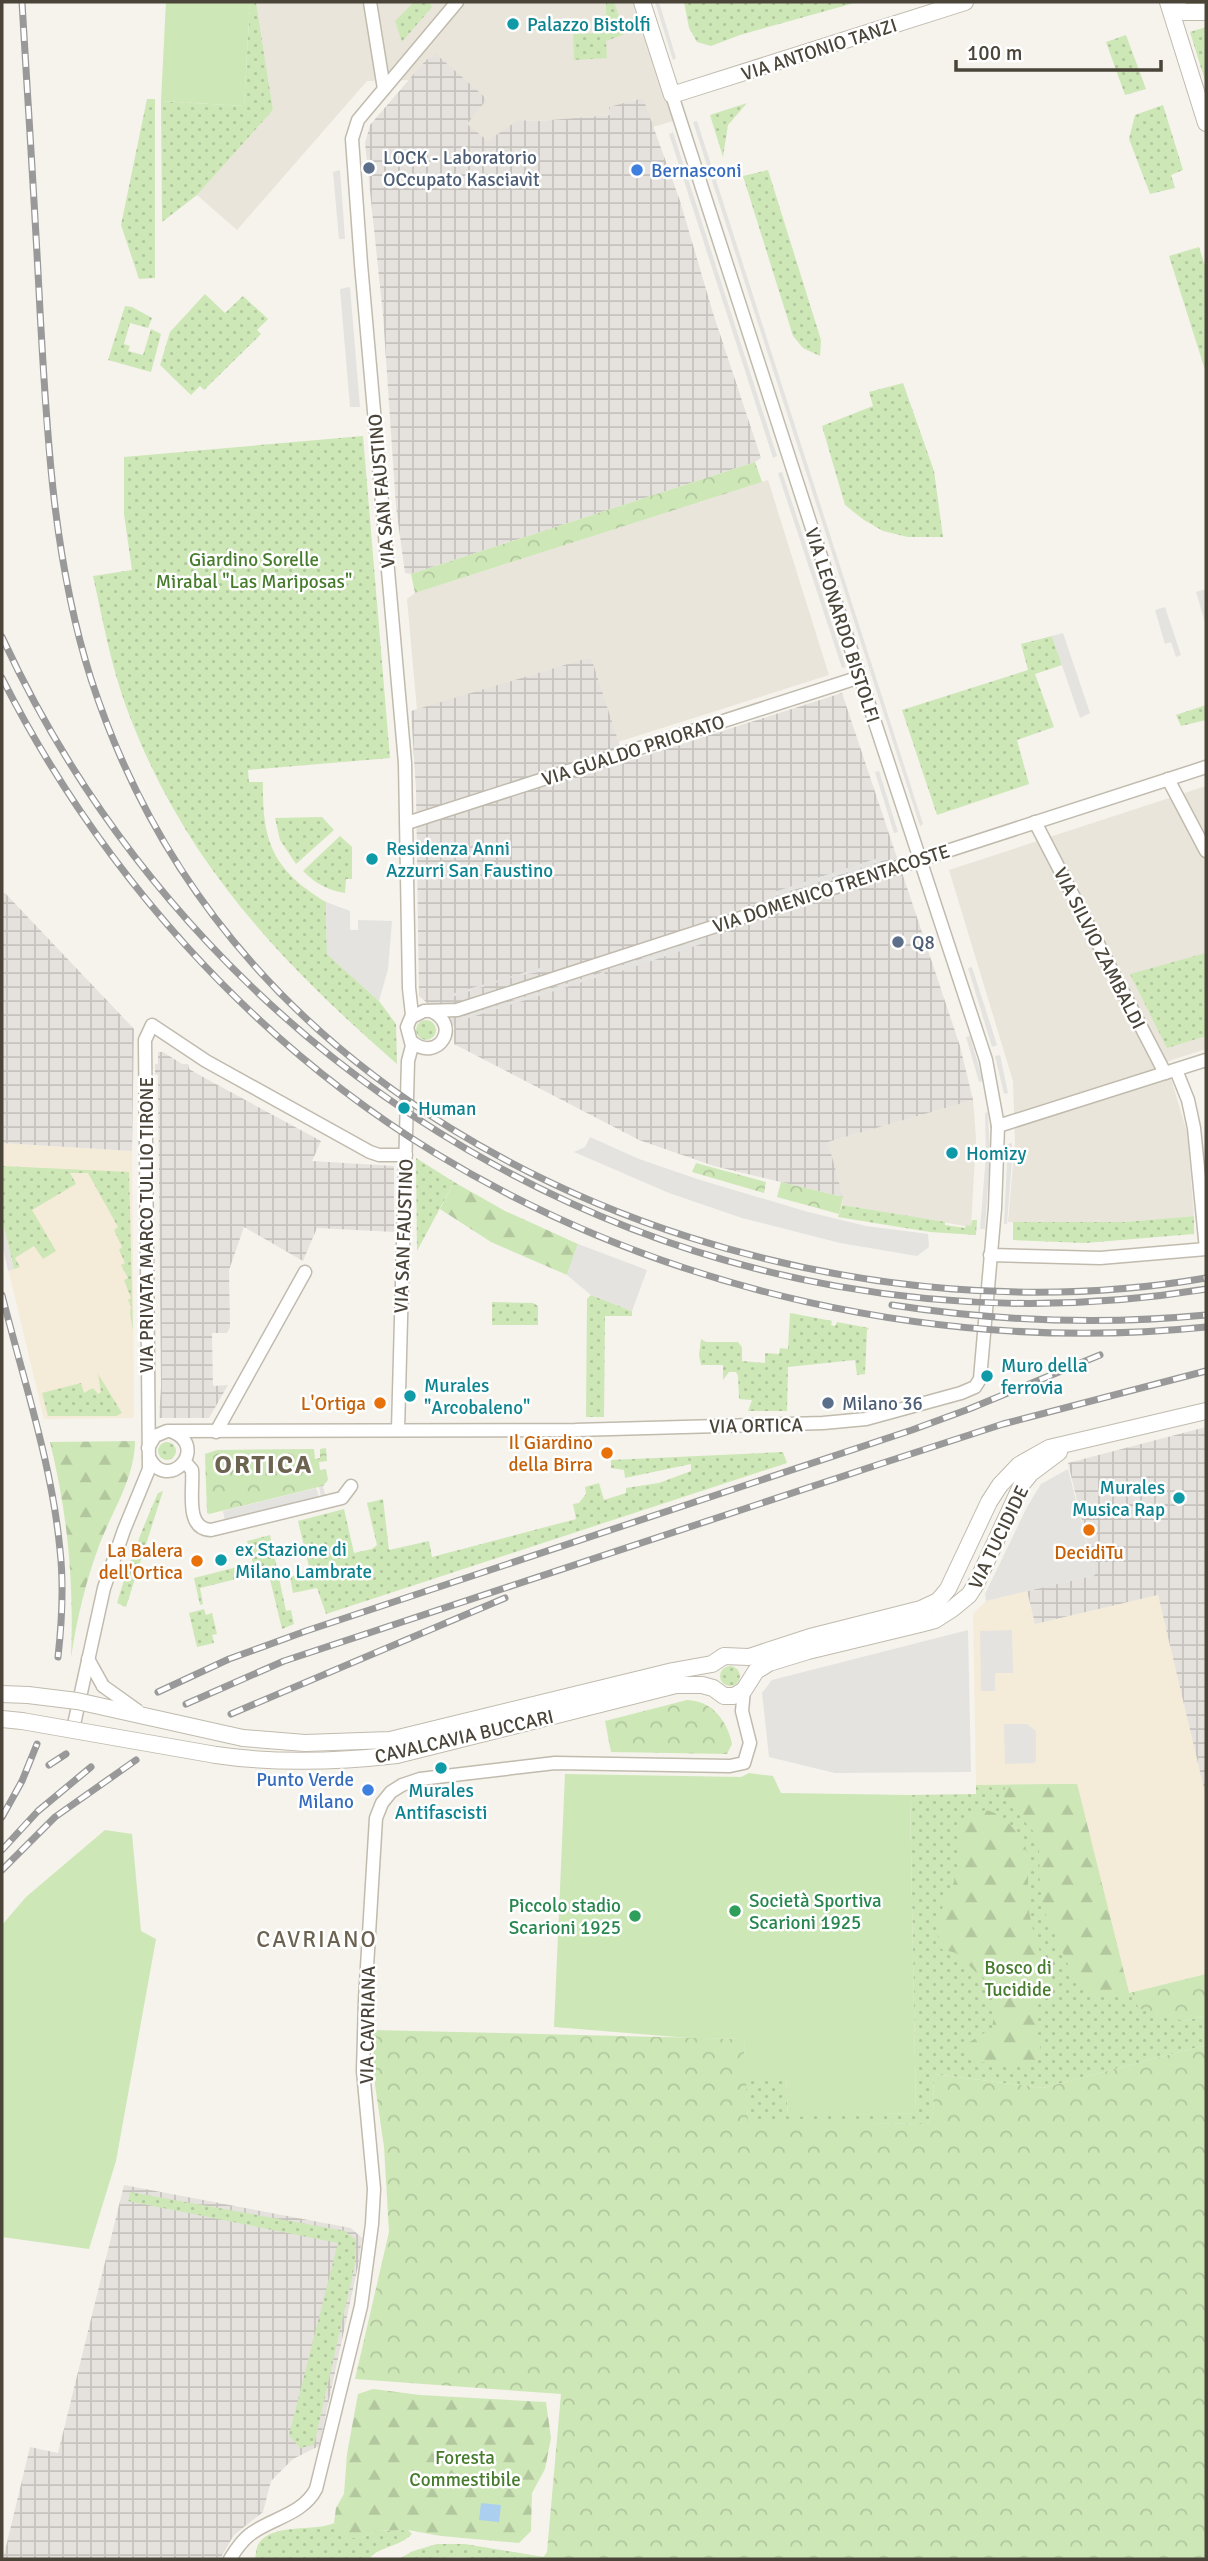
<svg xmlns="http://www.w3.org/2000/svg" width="1208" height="2561" viewBox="0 0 1208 2561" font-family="Signika,sans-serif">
	<defs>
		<pattern id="industrial-grid" width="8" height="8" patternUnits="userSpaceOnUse" patternTransform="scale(1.75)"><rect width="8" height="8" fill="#e5e2dd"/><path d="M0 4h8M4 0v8" fill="none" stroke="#c6c3be"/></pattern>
		<pattern id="grass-dots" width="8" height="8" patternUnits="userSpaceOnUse" patternTransform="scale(1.75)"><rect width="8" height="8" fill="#cee7b7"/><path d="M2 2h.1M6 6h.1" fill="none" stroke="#b2c79e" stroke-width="1.8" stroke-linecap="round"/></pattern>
		<pattern id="forest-firs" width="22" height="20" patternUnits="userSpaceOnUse" patternTransform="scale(1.75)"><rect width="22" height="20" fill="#cee7b7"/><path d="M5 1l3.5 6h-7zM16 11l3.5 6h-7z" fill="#b2c79e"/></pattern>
		<pattern id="park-crowns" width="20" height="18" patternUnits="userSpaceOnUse" patternTransform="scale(1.75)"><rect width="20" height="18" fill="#cee7b7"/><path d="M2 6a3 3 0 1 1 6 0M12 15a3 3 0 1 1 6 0" fill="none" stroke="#b2c79e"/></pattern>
	</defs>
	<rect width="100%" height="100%" fill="#f5f3ec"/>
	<g fill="#e9e5da">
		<path d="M256 2H642L680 119 653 127 637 99 624 104 611 115 538 121 518 120 488 142 466 124 487 98 426 60 411 80 367 81 237 230 197 195 273 110Z"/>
		<path d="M768 480 829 675 618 742 591 657 417 710 407 599 415 593Z"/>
		<path d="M1206 786V1049L1166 1062 1187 1132 1194 1216 1125 1222H1008L1015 1142 1013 1081 949 870Z"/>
		<path d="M973 1100 976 1138 971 1227 842 1205 843 1197 828 1142Z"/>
	</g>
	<g fill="#f5ebd9">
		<path d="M2 1143 132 1151 134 1418 44 1419 2 1243Z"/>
		<path d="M1027 1591 1035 1624 1158 1595 1206 1796V1974L1129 1993 1077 1784 976 1785 973 1614 986 1601Z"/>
	</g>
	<g fill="url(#industrial-grid)">
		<path d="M436 54 487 99 467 124 488 141 518 120 538 121 611 115 609 107 643 98 680 201 713 313 761 458 755 462 411 574 405 573 396 507 383 315 365 143 370 125 426 60Z"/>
		<path d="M591 657 625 762 842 693 960 1046 973 1100 828 1142 843 1197 714 1166 639 1140 454 1044V1026L419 996 416 789 411 711Z"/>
		<path d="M2 893H5L134 1029 132 1151 2 1143Z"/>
		<path d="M158 1052H163L182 1064H188L189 1069 203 1077 321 1141 312 1161 394 1166V1232L317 1228 303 1261 244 1227 229 1270 230 1327 227 1333H212L213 1386 228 1385 209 1418H159L161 1387 158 1075 155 1074V1064H158Z"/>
		<path d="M1206 1427V1797L1158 1595 1035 1624 1027 1591 1095 1575 1068 1463Z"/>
		<path d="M124 2185 351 2228 362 2238 358 2266 319 2446 293 2459 271 2481 263 2512 234 2535 220 2559H3L30 2447 58 2453Z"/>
	</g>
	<g fill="url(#grass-dots)">
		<path d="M250 2H256L273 110 197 195 162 222 161 101 244 106Z"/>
		<path d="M414 2H429L432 7 402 42 395 21Z"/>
		<path d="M606 2H614L625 34 606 41 607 58 574 60 573 34 595 33V23L606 22Z"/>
		<path d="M684 2H858L740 35 711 46 697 42 689 28Z"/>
		<path d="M1206 27V84L1190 32Z"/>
		<path d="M1126 35 1146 89 1125 95 1106 42Z"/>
		<path d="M147 99H155V278L139 279 121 225Z"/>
		<path d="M747 103 728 125 723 157 710 115Z"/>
		<path d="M1163 105 1183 170 1171 175 1175 188 1150 194 1129 139 1135 115Z"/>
		<path d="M768 170 821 340 820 356 803 348 793 336 743 176Z"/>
		<path d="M1199 247 1206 269V373L1169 256Z"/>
		<path d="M205 294 225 313 243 296 268 319 257 330 261 334 204 390 200 386 191 395 160 365 170 332Z"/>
		<path d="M125 306 132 307 152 318 148 328 130 323 124 344 130 346 128 351 143 355 151 329 161 334 151 372 108 360Z"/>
		<path d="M903 383 934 471 943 537H908L883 531 864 520 845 505 822 426 873 406 869 392Z"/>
		<path d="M363 436 390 758 248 770 249 782H263C262 842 273 870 326 902L327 954 379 1001 396 1024 397 1064C278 960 183 860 127 709 111 666 103 621 93 576L132 570 124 514V457Z"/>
		<path d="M1052 636 1062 665 1035 674 1054 727 1017 740 1029 784 937 815 902 710 1028 670 1021 644Z"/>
		<path d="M1206 705V720L1181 726 1176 715Z"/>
		<path d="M322 817 334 830 296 864 280 840 275 818Z"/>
		<path d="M340 836 352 847V879H346L345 893C328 890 316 884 303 871Z"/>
		<path d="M1206 953V1036L1167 1048 1130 974Z"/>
		<circle cx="426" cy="1030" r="10"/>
		<path d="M416 1158 454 1182 417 1251Z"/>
		<path d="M2 1166 129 1172 133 1331 130 1313 131 1306 128 1300 131 1298 124 1280 128 1278 121 1265 125 1263 119 1250 122 1247 114 1230 118 1227 88 1173H70L76 1184 32 1210 56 1251 43 1259 34 1246 15 1258 20 1267 14 1269 2 1219Z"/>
		<path d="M842 1205 945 1222V1225L965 1228 966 1225 971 1226 972 1220H977L976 1235 930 1232 838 1217Z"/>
		<path d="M1194 1216V1234L1085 1243 1013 1240V1222H1125Z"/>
		<path d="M591 1295 632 1311V1316H605L604 1417H586L587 1299Z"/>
		<path d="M492 1302 533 1303 538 1306V1325H492Z"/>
		<path d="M790 1313 832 1321 831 1325 835 1326 837 1322 869 1328 867 1330 865 1374 857 1375 855 1360 788 1367 787 1411H748L752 1400 739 1399 738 1376 736 1372H729L723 1380V1365H701L699 1355 701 1339 706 1342H738L742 1347V1361L765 1363V1353L779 1354 780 1348 788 1349Z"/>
		<path d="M98 1374 122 1413 116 1416H48L42 1393 81 1383 84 1393 93 1388 98 1394 101 1392Z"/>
		<circle cx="167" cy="1451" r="9"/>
		<path d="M783 1452 787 1463 326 1614 317 1588 293 1593 290 1577 310 1571 298 1521 344 1509 354 1553 372 1549 377 1545 367 1503 383 1499 389 1550 429 1541 432 1557 576 1519 573 1504 579 1503 586 1494 585 1487 599 1483 604 1500 626 1493V1488L659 1483 691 1471V1464L625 1478 624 1470 611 1468V1460Z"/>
		<path d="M163 1491 126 1607 117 1603C128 1565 142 1529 158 1493Z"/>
		<path d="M270 1535 286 1611 291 1610 294 1624 282 1629 268 1571 200 1588 203 1604 200 1605 194 1578 253 1563 247 1541Z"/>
		<path d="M204 1609 206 1615 212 1613 217 1634 212 1635 214 1643 197 1647 189 1613Z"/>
		<circle cx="730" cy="1676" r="10"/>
		<path d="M1077 1784 1129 1993 1185 2021 1206 2015V2045L1043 2088 934 2074 933 2112 927 2124 748 2122 745 2077H786L788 2116 916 2113 910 1795 976 1794V1785Z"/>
		<path d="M130 2192 345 2231 356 2240 355 2264 314 2445 300 2448 289 2435 338 2243 128 2201Z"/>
		<path d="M334 2523 346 2537 362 2538 376 2531 408 2530 412 2534C398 2548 379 2546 369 2559H255C256 2555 256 2547 259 2543 272 2523 315 2532 334 2523Z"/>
		<path d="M437 2544H465L544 2557 542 2559H478L464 2557 399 2559 413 2551Z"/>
	</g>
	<g fill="url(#forest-firs)">
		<path d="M454 1182 505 1211 578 1244 567 1275 491 1242 440 1209Z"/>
		<path d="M135 1441C135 1477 113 1510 100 1543 86 1580 77 1618 71 1658 74 1582 68 1516 50 1442Z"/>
		<path d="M1077 1784 1129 1993 1097 1997 1070 1969 1045 1913 1040 1888 1039 1845 1033 1831 1004 1798 1005 1785Z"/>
		<path d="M986 1810C1001 1813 1019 1831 1025 1846 1031 1859 1026 1894 1029 1911 1033 1935 1041 1957 1051 1979 1033 2013 1031 2016 1042 2053L1034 2067 1003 2066 971 2060 965 2045 992 2028 997 1997 991 1983 978 1974 956 1953 941 1949C930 1918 947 1904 956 1876 960 1861 958 1842 958 1826L970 1814Z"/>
		<path d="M373 2389 420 2395 546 2402 551 2438 545 2469 532 2493 531 2531 519 2543 441 2536 408 2530 376 2531 362 2538H346L334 2523 336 2508 344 2494 347 2454 358 2394Z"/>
	</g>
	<g fill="url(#park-crowns)">
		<path d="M755 462 762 482 415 593 411 574Z"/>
		<path d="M696 1163 766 1182 764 1193 692 1172Z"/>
		<path d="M781 1182 843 1197 839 1214 777 1197Z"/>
		<path d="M326 1448 327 1461 319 1462 320 1470 326 1469 328 1480 323 1486 209 1514 207 1513 205 1454 217 1450 314 1449 315 1459 320 1458V1449Z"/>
		<path d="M687 1700C713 1701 727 1721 732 1744L727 1754 611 1752 605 1721Z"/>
		<path d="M1206 1974V2015L1185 2021 1161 2016 1139 2008 1129 1993Z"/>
		<path d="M373 2030 744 2039 748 2121 927 2124 933 2112 934 2074 1043 2088 1206 2045V2559H542L547 2552 561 2394 355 2379 389 2232 384 2147 374 2078Z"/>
	</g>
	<g fill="#cee7b7">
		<path d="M166 2H250L244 106 161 101Z"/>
		<path d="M749 1773 773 1776 781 1793 910 1795 916 2113 788 2117 786 2077H745L744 2039 689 2038 554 2027 565 1774 741 1777Z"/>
		<path d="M105 1830 132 1834 141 1931 156 1939 116 2161 89 2249 2 2237V1925L26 1897Z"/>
	</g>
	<g fill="#e4e3e0">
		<path d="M655 2H659L676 58 673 60Z"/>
		<path d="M697 121 923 824 920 826 693 122Z"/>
		<path d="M673 132 777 456 773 458 669 134Z"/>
		<path d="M340 170 345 239H339L333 172Z"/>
		<path d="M350 287 360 407H350L340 289Z"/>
		<path d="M782 472 846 667 842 668 778 473Z"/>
		<path d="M1206 589V626L1196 592Z"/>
		<path d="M1165 607 1181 655 1176 657 1171 642 1165 644 1155 610Z"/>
		<path d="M1063 633 1090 713 1080 718 1052 636Z"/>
		<path d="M879 771 898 832 894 833 875 772Z"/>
		<path d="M884 856 885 860 775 896 774 892Z"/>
		<path d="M326 902 350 911V930H358V920L392 921 388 969 379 1001 327 954Z"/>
		<path d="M703 938 704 943 619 972 617 967Z"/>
		<path d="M543 967 545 971 516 976 452 997 451 994Z"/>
		<path d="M972 967 997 1045 992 1047 968 968Z"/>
		<path d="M604 972 605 975 462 1020 461 1017Z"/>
		<path d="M970 1036 983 1081 979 1082 966 1037Z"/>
		<path d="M1000 1055 1008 1093 1004 1094 995 1056Z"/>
		<path d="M988 1112 990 1156 985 1229H980L986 1155 985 1113Z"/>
		<path d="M590 1137 639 1159 697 1179 808 1212 866 1226 928 1234 929 1247 917 1256 840 1243 742 1218 669 1193 574 1152 585 1147Z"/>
		<path d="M1012 1143V1160L1007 1224H1004L1008 1144Z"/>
		<path d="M2 1219 14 1269 8 1271 2 1243Z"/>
		<path d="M578 1244 647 1270 632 1311 591 1295 567 1275Z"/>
		<path d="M1068 1469 1095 1575 986 1601 985 1594 1027 1507 1041 1484Z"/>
		<path d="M323 1486 327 1502 226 1527 223 1511 316 1488 319 1497 321 1496 319 1487Z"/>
		<path d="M968 1630 971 1772 835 1773 769 1757 762 1693 772 1680Z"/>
		<path d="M1012 1630 1013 1673H995V1691H981L980 1631Z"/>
		<path d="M1004 1724H1027L1036 1731V1761L1034 1763 1005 1764Z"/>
	</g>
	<path fill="#abcfef" d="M481 2503 501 2505 499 2522 479 2520Z"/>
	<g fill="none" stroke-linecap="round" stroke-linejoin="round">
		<g stroke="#c1bbae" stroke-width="15">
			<g id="minor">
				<path d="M370 2 384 89"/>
				<path d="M1168 779 1206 851"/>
				<path d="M1035 822 1165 1073"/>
				<path d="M407 823 860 677"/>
				<path d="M412 1017 424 1011 457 1010 1206 767"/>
				<path d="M412 1042C438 1063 462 1025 431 1011"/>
				<path d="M1176 1070 1188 1100 1194 1128 1206 1249"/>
				<path d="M998 1126 1206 1060"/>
				<path d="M990 1255 1100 1258 1206 1249"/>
				<path d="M398 1430 408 1061 412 1046 407 1027 412 1015 409 988 405 763 361 264 352 139 358 120 457 2"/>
				<path d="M216 1432 305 1272"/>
				<path d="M148 1448 155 1436 167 1431 575 1430 823 1423 866 1419 961 1393 975 1387 980 1379 995 1208 998 1126 986 1060 860 677 672 95"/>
				<path d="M149 1457C167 1494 210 1448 173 1432"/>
				<path d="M185 1462 192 1470C194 1489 184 1529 211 1530L342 1498 351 1486"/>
				<path d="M88 1659 103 1686"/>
				<path d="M73 1729 104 1588 124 1530 149 1469 145 1040 152 1025 206 1061 370 1152 379 1155H406"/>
				<path d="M230 2559C236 2549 242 2540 252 2533 273 2518 303 2514 316 2489L361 2306 372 2224 374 2189 363 2071 365 2000 376 1818 382 1803 391 1792 402 1785 420 1779 555 1763 730 1766 744 1763 750 1743 742 1711 744 1690"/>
			</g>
		</g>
		<g stroke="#c1bbae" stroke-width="18">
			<g id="tertiary">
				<path d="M642 2 672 95 965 2"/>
				<path d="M1168 2 1206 123"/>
				<path d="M1169 2 1184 12H1206"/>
				<path d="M2 1694 28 1695"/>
				<path d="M2 1719 22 1721"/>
				<path d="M243 1738 305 1743 390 1740 673 1671 712 1664 724 1656 749 1657 810 1637 921 1609 938 1601 948 1589 989 1502 1000 1485 1019 1465 1049 1448 1206 1411"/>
				<path d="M216 1755C277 1764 336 1762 397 1755L676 1685H702L713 1688 724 1696H734L744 1690 756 1671 769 1663 808 1651 920 1624 935 1620 952 1609 969 1595 976 1584 1022 1484 1031 1473 1059 1452"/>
			</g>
		</g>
		<use href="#minor" stroke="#fff" stroke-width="12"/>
		<use href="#tertiary" stroke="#fff" stroke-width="16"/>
		<g stroke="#999" stroke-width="7">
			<g id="rail">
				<path d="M22 2C28 105 35 208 40 311 47 436 53 559 91 679 125 784 180 882 253 964 478 1218 877 1335 1206 1278"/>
				<path d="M2 637C213 1095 706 1371 1206 1289"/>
				<path d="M2 678C99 870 251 1041 435 1153 662 1291 942 1354 1206 1327"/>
				<path d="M2 1295C23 1379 52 1464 60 1550 64 1586 62 1621 58 1657"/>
				<path d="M892 1305C996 1321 1102 1325 1206 1315"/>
				<path d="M158 1692 229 1659 306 1631 912 1430 969 1409 1100 1355"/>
				<path d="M186 1704 284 1661 883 1463 1003 1424 1206 1371"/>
				<path d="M231 1714 505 1598"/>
				<path d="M49 1765 66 1754"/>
				<path d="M2 1817 22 1781 37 1744"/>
				<path d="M2 1850 38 1811 91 1767"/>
				<path d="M2 1870 55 1817 136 1760"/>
			</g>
		</g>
		<use href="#rail" stroke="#fff" stroke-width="4.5" stroke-dasharray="13" stroke-linecap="butt"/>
		<g stroke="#c1bbae" stroke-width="15" stroke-linecap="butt">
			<path id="minor-bridge" d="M103 1686 138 1711"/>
		</g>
		<g stroke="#c1bbae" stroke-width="18" stroke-linecap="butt">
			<g id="tertiary-bridge">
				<path d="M28 1695 77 1701 243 1738"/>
				<path d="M22 1721 216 1755"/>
			</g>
		</g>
		<use href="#minor-bridge" stroke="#fff" stroke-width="12"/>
		<use href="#tertiary-bridge" stroke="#fff" stroke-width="16"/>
	</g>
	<g fill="#0f9aa8" stroke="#fff" stroke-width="2.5">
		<circle cx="513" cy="24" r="7"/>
		<circle cx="372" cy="859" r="7"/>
		<circle cx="404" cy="1108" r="7"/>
		<circle cx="952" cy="1153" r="7"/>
		<circle cx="987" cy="1376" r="7"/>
		<circle cx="410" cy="1396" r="7"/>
		<circle cx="1179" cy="1498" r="7"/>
		<circle cx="221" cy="1560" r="7"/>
		<circle cx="441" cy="1768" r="7"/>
	</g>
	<g fill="#5c6f8a" stroke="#fff" stroke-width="2.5">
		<circle cx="369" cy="168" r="7"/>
		<circle cx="898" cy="942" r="7"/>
		<circle cx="828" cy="1403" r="7"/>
	</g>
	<g fill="#3f7fe0" stroke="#fff" stroke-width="2.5">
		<circle cx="637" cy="170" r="7"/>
		<circle cx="368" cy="1790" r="7"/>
	</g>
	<g fill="#e8710a" stroke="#fff" stroke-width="2.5">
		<circle cx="380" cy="1403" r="7"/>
		<circle cx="607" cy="1453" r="7"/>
		<circle cx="1089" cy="1530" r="7"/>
		<circle cx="197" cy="1561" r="7"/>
	</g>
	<g fill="#2e9e5b" stroke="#fff" stroke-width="2.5">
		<circle cx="735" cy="1911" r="7"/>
		<circle cx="635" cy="1916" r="7"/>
	</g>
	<g text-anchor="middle" stroke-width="5" stroke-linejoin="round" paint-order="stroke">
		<g font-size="19" fill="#0d838f" stroke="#fff" text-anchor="start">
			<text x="527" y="31">Palazzo Bistolfi</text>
			<text x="386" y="855">Residenza Anni<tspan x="386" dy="22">Azzurri San Faustino</tspan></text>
			<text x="418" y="1115">Human</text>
			<text x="966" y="1160">Homizy</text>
			<text x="1001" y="1372">Muro della<tspan x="1001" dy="22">ferrovia</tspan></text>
			<text x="424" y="1392">Murales<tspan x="424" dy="22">"Arcobaleno"</tspan></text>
			<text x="1165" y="1494" text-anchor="end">Murales<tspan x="1165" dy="22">Musica Rap</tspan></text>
			<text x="235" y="1556">ex Stazione di<tspan x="235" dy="22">Milano Lambrate</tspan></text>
			<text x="441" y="1797" text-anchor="middle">Murales<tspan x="441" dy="22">Antifascisti</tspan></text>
		</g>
		<g font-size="19" fill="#4a4439" stroke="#fff">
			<text transform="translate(819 49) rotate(-18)" y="7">VIA ANTONIO TANZI</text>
			<text transform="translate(381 491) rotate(-95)" y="7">VIA SAN FAUSTINO</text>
			<text transform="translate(843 625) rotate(72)" y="7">VIA LEONARDO BISTOLFI</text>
			<text transform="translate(633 750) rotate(-18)" y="7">VIA GUALDO PRIORATO</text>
			<text transform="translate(831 888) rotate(-18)" y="7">VIA DOMENICO TRENTACOSTE</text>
			<text transform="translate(1100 948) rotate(63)" y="7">VIA SILVIO ZAMBALDI</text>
			<text transform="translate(146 1225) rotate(-90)" y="7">VIA PRIVATA MARCO TULLIO TIRONE</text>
			<text transform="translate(403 1236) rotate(-88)" y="7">VIA SAN FAUSTINO</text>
			<text transform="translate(756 1425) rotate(-1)" y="7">VIA ORTICA</text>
			<text transform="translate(998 1537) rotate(-64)" y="7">VIA TUCIDIDE</text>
			<text transform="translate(464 1736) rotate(-13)" y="7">CAVALCAVIA BUCCARI</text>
			<text transform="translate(367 2025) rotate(-89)" y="7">VIA CAVRIANA</text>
		</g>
		<g font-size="19" fill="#4e5e75" stroke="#fff" text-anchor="start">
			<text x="383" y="164">LOCK - Laboratorio<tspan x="383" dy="22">OCcupato Kasciavìt</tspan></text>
			<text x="912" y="949">Q8</text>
			<text x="842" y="1410">Milano 36</text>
		</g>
		<g font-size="19" fill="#366cbe" stroke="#fff" text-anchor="start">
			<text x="651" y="177">Bernasconi</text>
			<text x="354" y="1786" text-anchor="end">Punto Verde<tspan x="354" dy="22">Milano</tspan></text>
		</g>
		<g font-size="19" fill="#467b2d" stroke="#fff">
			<text x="254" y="566">Giardino Sorelle<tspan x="254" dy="22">Mirabal "Las Mariposas"</tspan></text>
			<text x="1018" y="1974">Bosco di<tspan x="1018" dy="22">Tucidide</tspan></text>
			<text x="465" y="2464">Foresta<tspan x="465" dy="22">Commestibile</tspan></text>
		</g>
		<g font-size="19" fill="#c56008" stroke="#fff" text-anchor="end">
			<text x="366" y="1410">L'Ortiga</text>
			<text x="593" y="1449">Il Giardino<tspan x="593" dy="22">della Birra</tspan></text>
			<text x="183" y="1557">La Balera<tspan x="183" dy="22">dell'Ortica</tspan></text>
			<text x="1089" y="1559" text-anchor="middle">DecidiTu</text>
		</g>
		<g font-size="19" fill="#27864d" stroke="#fff" text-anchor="start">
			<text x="749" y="1907">Società Sportiva<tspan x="749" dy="22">Scarioni 1925</tspan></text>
			<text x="621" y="1912" text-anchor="end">Piccolo stadio<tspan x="621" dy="22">Scarioni 1925</tspan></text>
		</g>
		<g font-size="23" letter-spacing="2" fill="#6c6351" stroke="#fff">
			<text x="317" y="1947">CAVRIANO</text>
		</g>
		<g font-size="26" font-weight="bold" letter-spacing="2" fill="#6c6351" stroke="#fff">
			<text x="264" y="1473">ORTICA</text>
		</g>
	</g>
	<rect width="1208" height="2561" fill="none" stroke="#4a4439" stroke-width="7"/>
	<path d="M956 60v10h205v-10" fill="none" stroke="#4a4439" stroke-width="3.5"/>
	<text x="967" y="60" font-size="21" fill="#4a4439" stroke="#ffffff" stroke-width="5" paint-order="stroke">100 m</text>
</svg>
